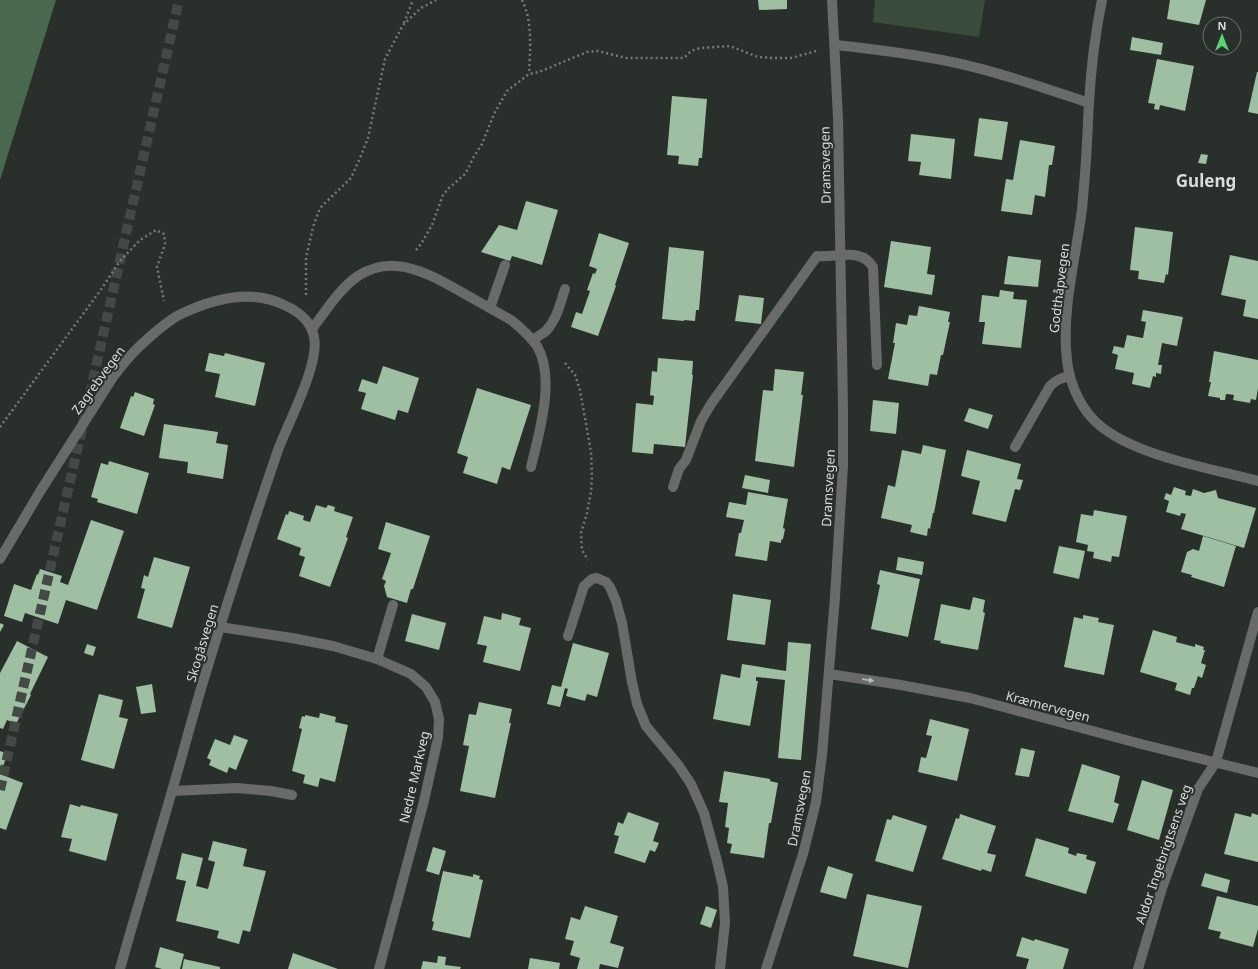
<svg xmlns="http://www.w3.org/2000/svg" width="1258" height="969" viewBox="0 0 1258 969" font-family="'Noto Sans',sans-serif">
	<rect width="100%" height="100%" fill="#292f2a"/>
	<path fill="#3a4d3c" d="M875 0H985L979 37 873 22Z"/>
	<path fill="#4a684d" d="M0 0H56L0 180Z"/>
	<g fill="#9ebfa1">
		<path d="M758 0H787V9L759 10Z"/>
		<path d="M1170 0H1206L1199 25 1167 19Z"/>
		<path d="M1132 37 1163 43 1161 55 1130 50Z"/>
		<path d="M1157 59 1194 66 1185 111 1160 105 1159 110 1154 109 1155 104 1148 103Z"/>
		<path d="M1257 72H1258V114L1248 112Z"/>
		<path d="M672 96 707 99 702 158H699L698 166 678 164 679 156 667 155Z"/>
		<path d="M979 118 1008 122 1002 160 974 156Z"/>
		<path d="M911 134 955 139 951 179 919 175 921 162 908 161Z"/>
		<path d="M1020 140 1055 146 1052 165H1049L1045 197 1035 195 1032 215 1001 211 1006 179 1013 180Z"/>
		<path d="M1201 154 1208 155 1206 164 1198 163Z"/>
		<path d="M526 201 558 210 542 265 512 256 510 261 481 252 499 225 517 230Z"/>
		<path d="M1135 227 1173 232 1168 275 1166 274 1164 283 1138 279 1139 271 1130 270Z"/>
		<path d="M599 233 629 243 615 285 616 286 598 336 571 327 576 312 582 314 590 291 587 290 593 273 595 274 597 269 589 266Z"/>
		<path d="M891 241 931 247 927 274 935 275 932 295 884 287Z"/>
		<path d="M669 247 704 251 699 310H696L695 321 684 320V321L662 319Z"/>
		<path d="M1230 255 1258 261V319L1243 316 1246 300 1221 295Z"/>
		<path d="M1008 256 1041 260 1038 287 1004 284Z"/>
		<path d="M1000 290 1014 292 1013 299 1027 300 1021 348 982 344 985 322H979L982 295 999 297Z"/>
		<path d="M739 295 764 298 761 324 735 321Z"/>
		<path d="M919 306 950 312 948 322H950L943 355H941L937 375 930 374 928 386 888 379 895 343H893L896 323 907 325 909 315 917 316Z"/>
		<path d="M1143 310 1183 317 1177 346 1162 343 1158 365H1162L1161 374 1156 373V377L1153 376 1150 388 1132 384 1134 373 1115 369 1118 355 1112 353 1114 346 1124 348 1127 335 1143 338 1146 322 1141 321Z"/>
		<path d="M1214 351 1258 360V388L1256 400 1251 399 1250 403 1233 400 1234 395 1227 394H1226L1225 400H1220V398L1208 396 1211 382H1209Z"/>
		<path d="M209 353 224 356 225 353 265 363 255 406 215 397 220 374 205 371Z"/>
		<path d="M658 358 693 361 692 375H693L685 447 654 444 653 454 632 452 636 403 653 405 654 396 650 395 652 371 657 372Z"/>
		<path d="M383 366 419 378 408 413 398 410 395 420 361 409 366 393 358 391 362 379 377 384Z"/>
		<path d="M775 369 804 372 801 395H803L794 467 755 461 763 390 773 391Z"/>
		<path d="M477 388 531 405 510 470 502 467 497 484 463 473 468 457 457 453Z"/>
		<path d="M135 392 154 399 153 404 155 405 144 436 120 428 131 396 133 397Z"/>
		<path d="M873 400 899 403 896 434 870 431Z"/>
		<path d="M969 408 993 415 988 429 964 421Z"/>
		<path d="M164 424 218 432 216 443 228 445 223 479 187 473 188 462 159 458Z"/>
		<path d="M923 445 946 450 934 513H933L930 529 928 528 927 536 910 532 912 525 881 518 888 485 895 487 902 450 921 454Z"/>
		<path d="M967 450 1021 464 1017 479 1023 480 1020 490 1015 489 1006 522 972 514 980 481 961 476Z"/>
		<path d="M109 461 149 473 137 514 97 502 98 499 91 497 101 463 108 465Z"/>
		<path d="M745 475 770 480 768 493 742 488Z"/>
		<path d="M1174 487 1186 491 1185 495 1191 496 1193 489 1204 493 1216 490 1218 498 1256 508 1244 548 1181 529 1186 514 1181 513 1180 516 1166 512 1169 501 1164 499 1166 493 1171 495Z"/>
		<path d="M748 492 788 499 783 528 785 529 783 539 781 540V543L770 541 767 561 735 556 739 533H741L744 520 726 517 729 502 746 505Z"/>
		<path d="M316 505 326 508 328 505 335 507 334 511 353 517 346 537 348 538 330 587 299 576 305 557 299 555 301 548 277 539 286 514 288 515 289 511 304 516 303 520 310 522Z"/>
		<path d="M1094 510 1127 516 1119 557 1112 556 1111 562 1093 558 1094 552 1087 551 1088 545 1076 542 1081 514 1093 516Z"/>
		<path d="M91 520 124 531 97 610 66 600 58 624 25 613 22 622 4 616 14 584 31 590 37 574 38 575 40 569 62 576 60 582 68 585Z"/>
		<path d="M386 522 430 536 413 589H411L407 603 387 597 384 586 386 581 382 579 391 553 378 549Z"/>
		<path d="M1203 536 1236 546 1224 587 1191 577 1192 575 1181 572 1187 552 1193 549 1199 551Z"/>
		<path d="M1059 546 1085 551 1079 579 1053 573Z"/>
		<path d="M154 557 190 567 172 628 137 618 145 589 141 588 144 575 148 577Z"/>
		<path d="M898 557 924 562 922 575 896 570Z"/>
		<path d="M880 570 920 579 908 637 871 629 880 585 877 584Z"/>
		<path d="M733 594 771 600 765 645 727 640Z"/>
		<path d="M973 597 985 600 983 612 985 613 978 650 940 643 941 641 934 640 941 604 970 610Z"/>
		<path d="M502 613 521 618 519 625 531 628 520 671 483 662 487 646 477 644 484 616 501 620Z"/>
		<path d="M412 614 446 623 439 650 405 641Z"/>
		<path d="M1083 615 1099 618 1098 622 1114 625 1104 675 1064 667 1074 617 1083 619Z"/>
		<path d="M0 623 4 625 0 632Z"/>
		<path d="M1153 630 1177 637 1176 642 1195 647V644L1204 647 1203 650H1205L1201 663 1206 665 1202 678 1198 676 1194 688H1192L1190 695 1175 690 1177 683 1140 672Z"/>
		<path d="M17 641 48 657 30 694 31 695 16 724 7 720 3 729 0 728V673Z"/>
		<path d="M788 642 811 644 801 760 778 758 785 680 756 677V681H758L750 726 713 719 721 674 740 678 742 664 786 671Z"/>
		<path d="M573 643 609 653 597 697 587 694 585 701 566 696 568 689 565 688 560 707 547 704 552 685 561 687Z"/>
		<path d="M87 644 96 647 93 656 84 653Z"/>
		<path d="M152 684 156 712 141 714 136 687Z"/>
		<path d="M99 694 123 700 119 717 128 719 114 769 81 760Z"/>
		<path d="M479 702 512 709 509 723H511L495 798 460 791 469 746 463 745 469 714 476 715Z"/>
		<path d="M320 713 336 717 335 722 348 725 335 782 320 778 318 787 303 783 305 775 292 771 302 729 299 728 302 716 305 717V715L319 718Z"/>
		<path d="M930 719 969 729 957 781 918 772 921 757 926 758 932 736 926 735Z"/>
		<path d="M234 735 248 740 236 770 229 767 227 773 209 765 211 760 207 758 215 739 230 745Z"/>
		<path d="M1021 748 1035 751 1029 777 1015 775Z"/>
		<path d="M0 751 8 754 0 773Z"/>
		<path d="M1082 764 1120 776 1114 802 1119 804 1113 823 1068 811Z"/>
		<path d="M724 771 770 779V781L778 783 771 823H769L764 858 730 853 732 844 727 843 729 828 725 827 728 803 719 802Z"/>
		<path d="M0 774 23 783 6 830 0 828Z"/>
		<path d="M1142 780 1173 790 1159 840 1127 830Z"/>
		<path d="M70 804 80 807 81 805 118 814 106 861 69 851 72 839 61 837Z"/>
		<path d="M628 812 659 823 653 841 659 843 655 852 650 850 645 863 614 853 619 836 614 835 618 822 623 824Z"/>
		<path d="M1235 813 1251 817 1252 813 1258 815V862L1224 854Z"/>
		<path d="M960 814 996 826 987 853 996 855 991 872 982 869 981 871 942 859 956 818 959 819Z"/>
		<path d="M893 815 927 826 913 872 875 861 887 819 891 820Z"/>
		<path d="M1036 838 1069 848 1068 853 1076 856 1077 853 1087 855 1086 859 1096 862 1086 894 1025 876Z"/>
		<path d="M213 841 247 849 243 866 266 871 250 932 243 930 239 944 217 938 219 931 176 921 186 881 176 879 182 853 203 858 196 886 208 889 215 862 208 860Z"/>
		<path d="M433 847 446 851 439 875 426 871Z"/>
		<path d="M828 866 853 874 846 899 820 892Z"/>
		<path d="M443 871 473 877V874L480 876 479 879 483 880 470 938 432 930 434 922 432 921Z"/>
		<path d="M1205 873 1230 880 1227 893 1201 886Z"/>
		<path d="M867 894 922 906 908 968 853 956Z"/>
		<path d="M1217 896 1258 906V929L1253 947 1219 938 1221 932 1208 929Z"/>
		<path d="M585 906 618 916 610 943 624 947 618 968 600 964 599 969H577L580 958 570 955 574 941 565 939 571 917 580 920Z"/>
		<path d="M706 906 717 910 711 928 700 924Z"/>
		<path d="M1022 937 1034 941 1035 939 1069 949 1063 969H1026L1029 959 1016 956Z"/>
		<path d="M160 947 184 954 180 969H162L155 967Z"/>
		<path d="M293 953 338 969H288Z"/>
		<path d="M438 956 446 957 445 965 461 967 460 969H421L423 961 437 963Z"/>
		<path d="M530 958 560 963 559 969H528Z"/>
		<path d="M184 959 220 967V969H182Z"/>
	</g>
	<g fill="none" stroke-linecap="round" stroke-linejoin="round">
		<path stroke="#434944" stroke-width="10" stroke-dasharray="10 5" stroke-linecap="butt" d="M0 790 179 0"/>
		<g stroke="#767b76" stroke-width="2.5" stroke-dasharray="2 3" stroke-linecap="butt">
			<path d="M522 0C533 22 530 50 529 74"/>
			<path d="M404 23 413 0"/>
			<path d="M416 250 421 244 432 225 443 195 449 188 465 174 469 167 473 158 482 144 494 114 507 91 529 74 539 72 587 52 598 51 626 58H684L691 51 700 48 730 46 758 57 774 58H791L816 51"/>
			<path d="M306 295V258L313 227 320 208 351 178 360 158 368 138 385 59 403 25 421 8 436 0"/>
			<path d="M565 363 575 375 580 390 591 452 592 477 591 492 587 513 581 533 582 550 588 560"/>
			<path d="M0 427 100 291 120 261 140 240 156 230 164 234 165 244 157 267 164 301"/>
		</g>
		<g stroke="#686b68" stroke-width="10">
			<path d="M1102 0C1095 34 1091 68 1089 103 1088 116 1088 129 1087 142 1086 165 1084 187 1082 209 1076 257 1061 312 1067 360 1069 380 1078 403 1092 418 1125 455 1211 468 1258 481"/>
			<path d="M835 45C874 49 913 54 952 62 999 72 1044 88 1089 103"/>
			<path d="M490 308 505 265"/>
			<path d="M312 329C326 311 339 289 358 276 369 269 382 265 396 266 418 267 444 282 463 293 479 302 495 311 511 320 521 328 530 336 537 346 556 378 539 433 531 467"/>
			<path d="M533 340C537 337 542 334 546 331 557 319 560 304 565 289"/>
			<path d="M1015 447 1050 386C1056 380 1061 378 1070 376"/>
			<path d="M673 487 679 469 686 460 701 421 711 404 817 256C837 258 861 247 873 267L877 365"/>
			<path d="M0 559 41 490 113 377C122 365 132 353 143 343 154 333 166 322 179 315 212 299 250 288 284 305 298 311 311 321 314 337 320 365 287 424 277 453 250 532 224 612 200 692 188 733 177 775 165 815 150 867 134 918 120 969"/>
			<path d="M220 627 292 638 333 646 377 659 411 674 426 687 435 702 439 719 438 738 424 801 379 969"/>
			<path d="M568 636 584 586 592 579 597 578 606 582 610 587 616 601 622 623 632 682 637 704 646 726 679 766 691 784 704 813 717 861 723 887 725 923 720 969"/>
			<path d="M377 659 393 605"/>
			<path d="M829 674 895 684 970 698 1141 744 1258 773"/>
			<path d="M172 791 237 788 271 791 292 795"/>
			<path d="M766 969 803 854 816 802 822 755 835 597 843 466V408L838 118 832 0"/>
			<path d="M1138 969 1162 888 1198 789 1216 762 1258 612"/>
		</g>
	</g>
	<defs><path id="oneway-solid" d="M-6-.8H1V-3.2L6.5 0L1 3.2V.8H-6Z"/></defs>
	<use fill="#b6bab6" href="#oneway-solid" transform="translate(868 680) rotate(8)"/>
	<g text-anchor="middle" stroke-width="4" stroke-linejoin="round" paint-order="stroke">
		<g font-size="13" fill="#d8dcd8" stroke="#292f2a">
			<text transform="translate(825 165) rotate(-91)" y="5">Dramsvegen</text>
			<text transform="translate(1059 288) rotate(-83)" y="5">Godthåpvegen</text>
			<text transform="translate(98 380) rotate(-54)" y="5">Zagrebvegen</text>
			<text transform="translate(828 488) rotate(-87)" y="5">Dramsvegen</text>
			<text transform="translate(202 643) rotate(-73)" y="5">Skogåsvegen</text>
			<text transform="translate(1048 706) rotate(15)" y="5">Kræmervegen</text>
			<text transform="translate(414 777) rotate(-77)" y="5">Nedre Markveg</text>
			<text transform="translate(799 808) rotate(-79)" y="5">Dramsvegen</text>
			<text transform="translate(1163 854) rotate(-71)" y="5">Aldor Ingebrigtsens veg</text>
		</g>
		<g font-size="17" font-weight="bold" fill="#d8dcd8" stroke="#292f2a">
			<text x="1206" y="187">Guleng</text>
		</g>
	</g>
	<g transform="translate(1222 36)"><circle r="19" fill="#292f2a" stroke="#6f7470"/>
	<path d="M0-3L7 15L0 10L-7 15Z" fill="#58d570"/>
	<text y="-6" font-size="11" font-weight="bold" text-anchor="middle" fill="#d8dcd8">N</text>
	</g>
</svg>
